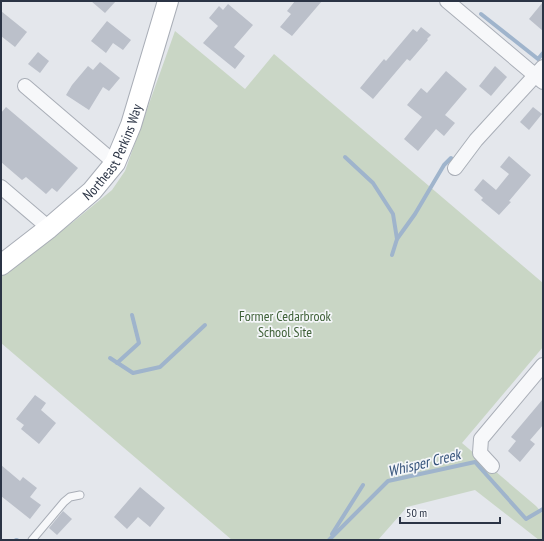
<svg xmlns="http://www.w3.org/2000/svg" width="544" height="541" viewBox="0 0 544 541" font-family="'PT Sans Narrow',sans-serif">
	<rect width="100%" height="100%" fill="#e4e7ec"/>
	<path fill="#c9d6c5" d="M175 31 245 89 274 54 543 283V347L462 443 536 506 543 514V540H539L475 490 407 507 378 540H232L1 343V276L73 222 112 190 125 171Z"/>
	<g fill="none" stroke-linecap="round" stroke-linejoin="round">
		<g stroke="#9fb4cc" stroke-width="4">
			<path d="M481 14 538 59 543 53"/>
			<path d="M345 157 373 183 393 214 397 239"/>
			<path d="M392 255 397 239 415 214 444 165 451 158"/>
			<path d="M110 358 133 373 160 367 205 325"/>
			<path d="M117 363 139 343 132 315"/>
			<path d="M332 534 363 485"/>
			<path d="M16 540H17"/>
			<path d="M329 540 388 481 475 462 526 519 543 509"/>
		</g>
	</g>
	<g fill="#bbc0ca">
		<path d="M91 1H116L105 13Z"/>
		<path d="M295 1H322L292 36 280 27 291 14 287 11Z"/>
		<path d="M543 2V31L529 19Z"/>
		<path d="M228 4 253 25 234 47 245 56 235 69 203 43 218 26 209 18 219 6 223 10Z"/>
		<path d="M1 11 27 32 15 47 1 36Z"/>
		<path d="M107 21 131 40 123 50 113 43 106 53 91 41Z"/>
		<path d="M421 27 431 35 427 39 428 40 410 61 407 59 373 99 360 88 384 59 386 61 413 29 417 32Z"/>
		<path d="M38 52 49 61 40 73 28 64Z"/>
		<path d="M100 62 120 78 109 91 103 87 89 110 66 95 72 85 88 66 93 70Z"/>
		<path d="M495 66 507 77 491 96 479 86Z"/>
		<path d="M446 71 467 89 445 115 455 123 444 136 436 129 418 151 404 139 422 117 407 105 421 88 427 93Z"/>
		<path d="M6 107 78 168 57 192 52 188 46 194 26 177 22 180 1 162V113Z"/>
		<path d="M533 107 542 114 529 130 520 122Z"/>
		<path d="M509 156 531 175 509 201 511 202 499 215 481 200 483 198 474 190 483 179 496 190 509 174 500 167Z"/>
		<path d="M35 395 46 403 41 410 56 423 39 444 21 429 24 425 16 419Z"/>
		<path d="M543 399V425L530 440 535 444 520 462 508 451 516 441 511 437Z"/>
		<path d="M1 465 20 481 23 477 37 488 30 497 41 505 30 519 1 496Z"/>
		<path d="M140 487 165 508 150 527 138 517 127 529 114 517Z"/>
		<path d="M63 511 72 519 57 535 49 528Z"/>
	</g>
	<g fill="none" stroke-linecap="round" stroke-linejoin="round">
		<g stroke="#a9aeb7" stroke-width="9">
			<path id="service" d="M32 540 64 502 70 497 80 495"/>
		</g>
		<g stroke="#a9aeb7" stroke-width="16">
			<g id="minor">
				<path d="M447 1 543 82"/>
				<path d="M25 86 115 163"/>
				<path d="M455 168 476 140 543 67"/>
				<path d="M1 187 49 228"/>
				<path d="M492 466 480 453 481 439 543 365"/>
			</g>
		</g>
		<g stroke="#a9aeb7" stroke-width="22">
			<g id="secondary">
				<path id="s1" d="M1 265 49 228 92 191 115 163 131 125 168 1"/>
			</g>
		</g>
		<use href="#service" stroke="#f7f8fa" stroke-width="7"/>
		<use href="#minor" stroke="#f7f8fa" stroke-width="14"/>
		<use href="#secondary" stroke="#fff" stroke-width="20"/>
	</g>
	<g text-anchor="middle" stroke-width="3.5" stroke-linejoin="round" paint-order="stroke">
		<g font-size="14" fill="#2b3445" stroke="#f4f6f9">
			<text dy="5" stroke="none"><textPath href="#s1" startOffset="162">Northeast Perkins Way</textPath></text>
		</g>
		<g font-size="14" fill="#3f6138" stroke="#f4f6f9">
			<text x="285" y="321">Former Cedarbrook<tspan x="285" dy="16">School Site</tspan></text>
		</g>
		<g font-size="15" font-style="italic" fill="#34527a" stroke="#f4f6f9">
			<text transform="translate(424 463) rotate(-14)" y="5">Whisper Creek</text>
		</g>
	</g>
	<rect width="544" height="541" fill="none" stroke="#2b3445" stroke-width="4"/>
	<path d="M400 517v6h100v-6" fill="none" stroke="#2b3445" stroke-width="2"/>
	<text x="406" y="517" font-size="12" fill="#2b3445" stroke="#f4f6f9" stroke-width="3" paint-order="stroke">50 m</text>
</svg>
